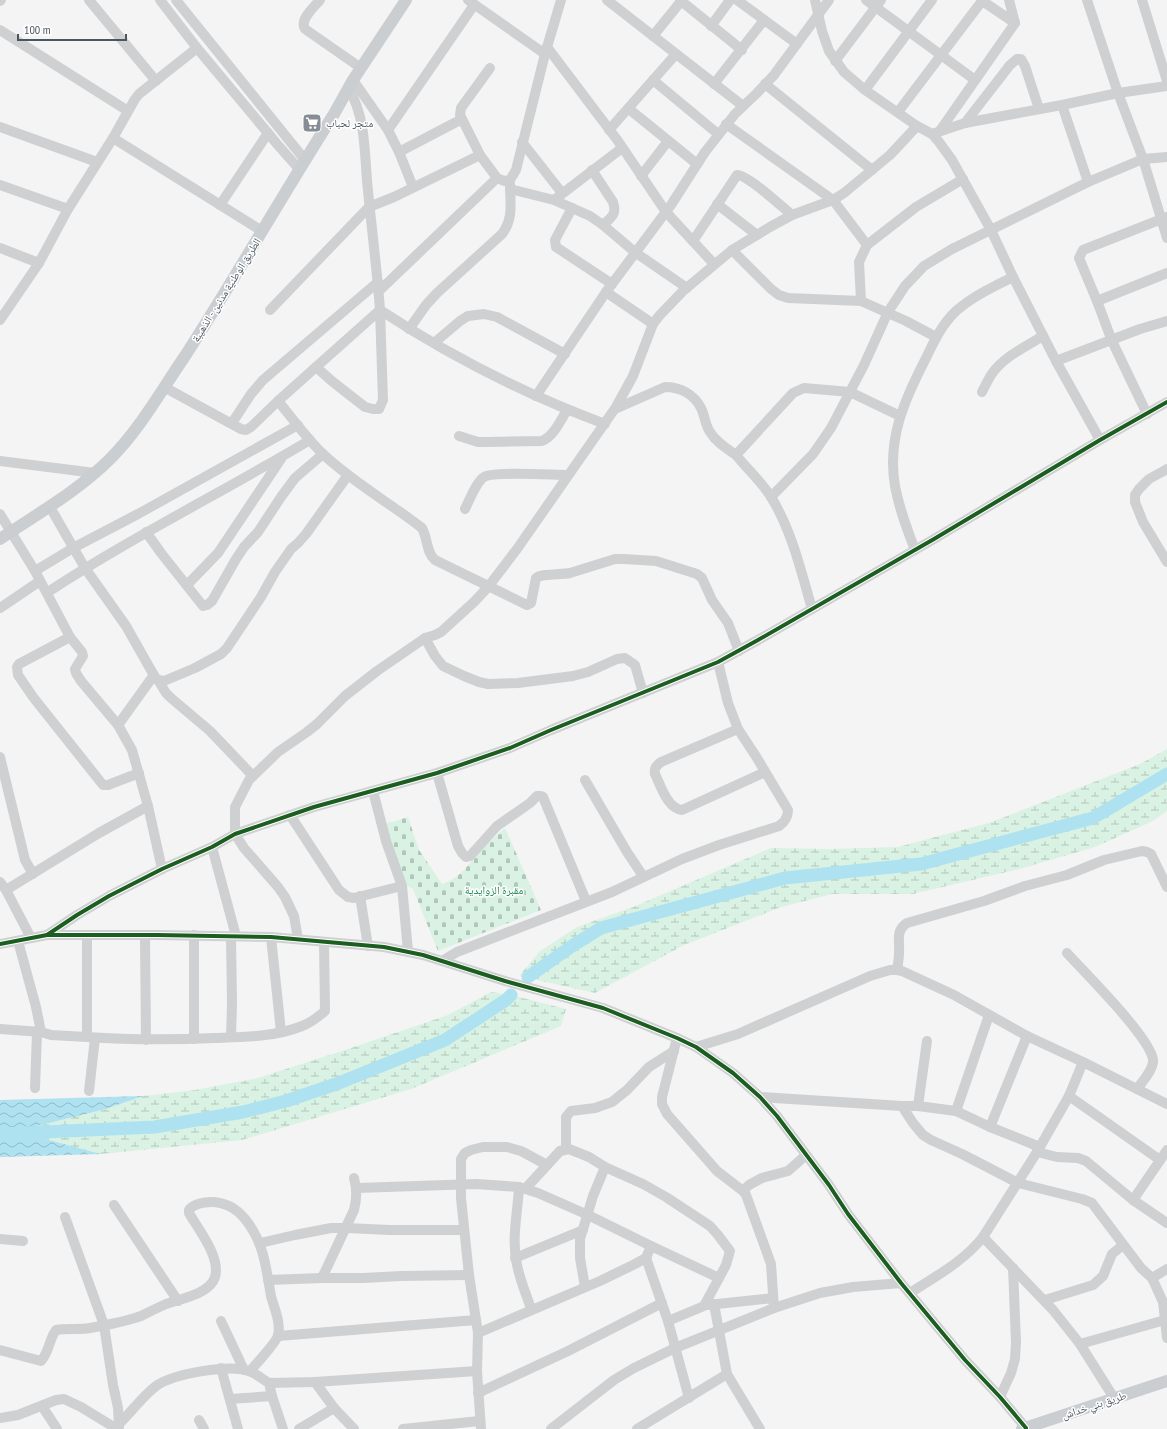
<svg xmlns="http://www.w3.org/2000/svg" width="1167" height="1429" viewBox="0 0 1167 1429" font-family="'PT Sans Narrow','Noto Naskh Arabic',sans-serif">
	<defs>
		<pattern id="wetland-marsh" width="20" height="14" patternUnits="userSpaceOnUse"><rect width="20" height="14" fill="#d9f2e3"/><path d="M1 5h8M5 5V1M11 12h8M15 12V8" fill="none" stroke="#b2c7bb"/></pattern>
		<pattern id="cemetery-stones" width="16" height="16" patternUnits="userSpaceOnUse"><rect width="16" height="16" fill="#d9f2e3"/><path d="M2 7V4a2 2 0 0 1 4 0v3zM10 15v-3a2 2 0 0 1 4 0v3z" fill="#b2c7bb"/></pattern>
		<pattern id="water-waves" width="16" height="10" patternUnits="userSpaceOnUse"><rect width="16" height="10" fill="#aee2f0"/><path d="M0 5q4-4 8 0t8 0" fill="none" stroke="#90bac6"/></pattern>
	</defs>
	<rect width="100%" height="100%" fill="#f4f4f4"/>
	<g fill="url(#wetland-marsh)">
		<path d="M1167 749V811L1153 821 1095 847 1023 868 913 894H832L781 907 684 945 595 993 519 976 540 951 577 927 633 907 771 848 831 849 898 847 992 822 1140 764Z"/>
		<path d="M491 992 511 995 566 1009 561 1026 411 1089 242 1140 101 1154 23 1133 37 1126 106 1109 143 1096 195 1090 258 1078 348 1049 448 1015Z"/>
	</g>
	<path fill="url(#cemetery-stones)" d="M408 817 419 850 442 884C460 878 467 866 479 852 487 843 496 836 505 828L541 910 438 951 413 889 403 884 385 824Z"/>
	<path fill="url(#water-waves)" d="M143 1096 106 1109 37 1126 23 1133 101 1154 0 1157V1100Z"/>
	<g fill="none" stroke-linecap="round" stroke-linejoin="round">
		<g stroke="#aee2f0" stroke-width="13">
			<path d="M528 977 572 946 601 928 785 878 921 864 1093 818 1167 774"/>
			<path d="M0 1134 155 1127 243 1112 286 1101 339 1083 445 1040 506 1000 511 995"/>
		</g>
		<g stroke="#ced0d2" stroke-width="10">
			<path d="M89 0 156 81"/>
			<path d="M160 0 197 48 277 144 299 169"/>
			<path d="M176 0 305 160"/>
			<path d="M320 0C314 7 299 20 305 29L361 68"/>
			<path d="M468 0 545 54"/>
			<path d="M607 0 743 106"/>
			<path d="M680 0 742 50"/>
			<path d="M737 0 797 44"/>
			<path d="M815 0 822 31 829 51 844 72 865 90 917 126 932 134 939 142 952 160 991 230 1013 277 1056 361 1100 440"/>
			<path d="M866 0 975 80"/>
			<path d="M981 0 1015 23"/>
			<path d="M1087 0 1118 93 1143 159 1167 238"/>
			<path d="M1142 0 1167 81"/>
			<path d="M0 1 1 0"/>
			<path d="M711 26 730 0"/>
			<path d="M0 30 128 111"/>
			<path d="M653 36 682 0"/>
			<path d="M547 47 618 141 666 212 714 264"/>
			<path d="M835 61 881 0"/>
			<path d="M490 68 461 108 460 115 480 155 497 178 504 181 510 180 516 170 545 54 561 0"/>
			<path d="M353 80 388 130 399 152 413 187"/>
			<path d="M653 80 718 134"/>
			<path d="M714 84 764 20"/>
			<path d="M765 84 872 170"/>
			<path d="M349 89C367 120 364 156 368 191 372 231 377 270 380 310 450 356 527 395 605 424"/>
			<path d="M865 90 932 0"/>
			<path d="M1062 105 1088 182"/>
			<path d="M629 109 697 164"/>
			<path d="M898 112 982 1"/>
			<path d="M965 123 1010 65 1017 59H1021L1025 66 1039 109"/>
			<path d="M726 124 833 200 867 245"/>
			<path d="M0 127 97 162"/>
			<path d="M388 130 474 5"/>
			<path d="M609 130 676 54"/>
			<path d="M939 132 1015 23 1009 0"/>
			<path d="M932 134 965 123 1062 105 1118 93 1167 86"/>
			<path d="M113 138 262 231"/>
			<path d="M522 142 562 193"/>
			<path d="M399 152 462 119"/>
			<path d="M592 170 613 202C617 214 612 217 603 225"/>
			<path d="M641 176 668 141"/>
			<path d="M0 185 68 209"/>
			<path d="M510 189 554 200 590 216 603 225 636 253 687 288"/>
			<path d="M554 200 622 148"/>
			<path d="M717 204 757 235"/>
			<path d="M220 205 268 133"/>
			<path d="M572 208 555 240 556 247 612 284"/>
			<path d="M693 241 737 175C748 175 781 206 792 215"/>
			<path d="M0 248 39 263"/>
			<path d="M732 250 771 289 779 295 788 298 861 301 906 321 936 337"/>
			<path d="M379 291 497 178"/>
			<path d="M606 292 653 324"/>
			<path d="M861 301 859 262 867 245 916 207 963 179"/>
			<path d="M1097 301 1167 273"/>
			<path d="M270 310 369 207 394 197 480 155"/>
			<path d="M380 310 383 400 379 409H373L365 407 333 382 316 367Z"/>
			<path d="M0 320 39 263 68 209 113 138 135 99 139 94 197 48"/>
			<path d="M409 329 426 305 437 293 502 234C514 218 510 203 510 184"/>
			<path d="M434 343 460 321 468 316 484 314 497 317 565 354"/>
			<path d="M1056 361 1140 329 1167 321"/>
			<path d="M164 387 241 429 246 430 251 427 278 401 316 367"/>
			<path d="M982 392C985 386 988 380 991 375 1003 357 1025 347 1043 336"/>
			<path d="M536 396 606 292 671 205 705 152 735 114 757 93 774 75 829 0"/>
			<path d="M278 401C293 419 307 439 324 455 354 483 390 503 422 528 428 539 426 552 435 560L527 605 531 603 536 578C542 573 561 575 570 573L615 559H624L656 561 697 574 702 578 712 600 728 623 739 651"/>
			<path d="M615 409 665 387C680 387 694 394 701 408 705 416 705 425 710 432 716 442 726 448 736 455"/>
			<path d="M1147 414 1112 341 1097 301 1079 258 1083 250 1167 217"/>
			<path d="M232 423 251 394 263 380 378 282"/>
			<path d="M459 436 478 442H487L542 441C554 436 560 421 567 410"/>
			<path d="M0 461 95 473"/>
			<path d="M1167 469 1149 479 1139 489 1135 495V502L1143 522 1167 562"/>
			<path d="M771 497 813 454 831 428 864 365 888 312 905 286 924 266 952 249 1088 182 1143 159 1167 157"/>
			<path d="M50 507 85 568 126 626 156 679 164 681 195 668 221 654 227 648 261 597 275 572 291 549 298 543 306 534 348 475"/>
			<path d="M465 509C469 501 477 481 484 477 495 471 552 475 568 475"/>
			<path d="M0 514 35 571 70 637 82 652 83 656 75 669 76 673 81 681 118 725 132 750 148 806 162 869"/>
			<path d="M146 532 161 553 203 606 207 605 212 601 236 559 244 547 258 532 281 497 295 478 323 454"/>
			<path d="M915 550C907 529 899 508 895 486 887 440 904 401 924 362 933 344 941 325 956 311 973 296 993 287 1013 277"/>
			<path d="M35 571 73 548 138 514 298 425"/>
			<path d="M187 585 218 553 281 459"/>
			<path d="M48 592C132 537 223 492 310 440"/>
			<path d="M0 608 40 581"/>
			<path d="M812 609C801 571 792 531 771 497 762 482 747 469 736 455L793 393 804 388 850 392 900 416"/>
			<path d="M70 637 19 664 17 667 18 675 33 697 103 785H108L139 773"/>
			<path d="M425 638 435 656 443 666 464 676 479 682 488 684 518 683 573 676 588 672 617 659 625 658 635 665 643 693"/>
			<path d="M158 680 166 693 171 698 210 731 253 776"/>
			<path d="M118 725 154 675"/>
			<path d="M738 729 661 762C656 766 654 768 655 774 661 786 667 808 682 810L765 772"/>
			<path d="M0 757 25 860 33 874"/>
			<path d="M437 773 458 846 462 853 466 857 470 856 497 826 530 803 537 796H541L543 797 586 901"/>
			<path d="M585 780 627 852 643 876"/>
			<path d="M373 791 386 841 402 886 408 951"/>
			<path d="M290 815 339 890 348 897 354 898 402 886"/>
			<path d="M212 847 236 936"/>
			<path d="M0 882 6 890 31 938"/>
			<path d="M6 890 99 833 148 806"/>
			<path d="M360 896 368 946"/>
			<path d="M47 935 77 915 109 896 162 869 212 847 235 834 314 807 437 773 510 748 551 730 718 662 758 640 934 539 1100 440 1167 402"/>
			<path d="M145 935 146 1040"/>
			<path d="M194 935V1039"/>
			<path d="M231 936 232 1003 231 1037"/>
			<path d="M271 937 281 1032"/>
			<path d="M298 939 294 916 285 897 278 887 244 848 235 834V807L249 780 278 752 307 732 317 724 345 696 377 671 425 638 435 635 441 632 474 602 488 587 517 549 616 407 633 376 653 324 659 316 683 291 732 250 770 227 792 215 833 200 844 193 890 155 917 126"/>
			<path d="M18 941 36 1007 41 1032"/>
			<path d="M0 944 47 935H157L271 937 384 947 423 955 505 981 603 1008 677 1038 696 1047 733 1073 760 1097 777 1116 829 1185 848 1214 901 1283 965 1360 1000 1397 1026 1428"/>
			<path d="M1067 953C1084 972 1151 1038 1153 1060 1154 1069 1142 1082 1137 1089"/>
			<path d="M442 961 457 952 612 892 682 859 719 845 779 826C785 822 788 817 788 810L757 758 738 729 728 703 718 662"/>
			<path d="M897 970C898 964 899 958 899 953 900 941 895 931 907 923L984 901 1025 886 1067 875 1104 860 1142 851 1147 852 1151 854 1167 887"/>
			<path d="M0 1029 41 1032 51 1035 87 1037V935"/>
			<path d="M87 1037C130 1040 172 1040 215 1038 244 1037 275 1037 302 1026 311 1023 318 1017 325 1011L324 942"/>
			<path d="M677 1038 662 1097V1104L667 1114 717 1171 743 1191 746 1195 771 1264 774 1308"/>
			<path d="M696 1047 738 1034 870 976 890 970H897L902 971 954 995 1027 1036 1083 1062 1167 1104"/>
			<path d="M35 1088 37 1032"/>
			<path d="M89 1091 95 1038"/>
			<path d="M1069 1096 1160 1160"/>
			<path d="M760 1097 902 1106H918L956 1111 990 1127 1040 1147"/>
			<path d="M902 1106 913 1123 923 1135 931 1140 962 1154 1018 1183 1082 1199 1092 1203 1141 1268 1152 1278 1163 1302 1167 1338"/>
			<path d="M918 1106 927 1041"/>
			<path d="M956 1111 989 1015"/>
			<path d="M990 1127 1027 1036"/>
			<path d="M566 1148V1117L571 1111 595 1108 612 1102 627 1090 649 1067 674 1051"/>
			<path d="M1037 1152 1057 1157 1078 1158 1086 1161 1133 1200 1167 1223"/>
			<path d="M519 1187C518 1210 512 1235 516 1259 518 1276 526 1293 531 1309"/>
			<path d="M357 1188 476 1184 519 1187 538 1193 588 1215 651 1246 719 1278"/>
			<path d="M526 1188 560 1151 569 1149 589 1157 605 1167 643 1184 666 1197 710 1226 718 1235 730 1251 726 1265 704 1306 668 1321"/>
			<path d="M743 1191 749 1185 762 1178 788 1171 806 1155"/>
			<path d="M1133 1200 1167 1150"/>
			<path d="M114 1205 178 1301"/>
			<path d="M65 1217 104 1325 113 1385 118 1408 119 1427"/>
			<path d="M983 1237 1053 1310 1080 1344 1114 1398"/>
			<path d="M0 1239 23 1241"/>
			<path d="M260 1243 295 1235 331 1228H346L390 1230H464"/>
			<path d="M515 1258 583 1230"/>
			<path d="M646 1258 668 1321 689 1398"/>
			<path d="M322 1278 354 1210C357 1199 357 1189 354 1178"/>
			<path d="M1152 1278 1167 1269"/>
			<path d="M268 1280 322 1278H363L401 1276 469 1275"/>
			<path d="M585 1287 580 1258V1239L593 1196 605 1167"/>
			<path d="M910 1293C936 1276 963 1262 983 1237L1037 1152 1069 1096 1083 1062"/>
			<path d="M1045 1300 1093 1285 1103 1276 1112 1254 1123 1245"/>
			<path d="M714 1304 727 1374 760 1429"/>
			<path d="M708 1305 773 1298"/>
			<path d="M221 1321 244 1370"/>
			<path d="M478 1333 600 1281 633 1265 646 1258 651 1246"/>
			<path d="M278 1336 476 1320"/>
			<path d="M1080 1344 1165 1320"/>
			<path d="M0 1350 41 1361C49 1353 49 1339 56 1330 67 1328 79 1330 90 1328 107 1325 124 1322 141 1316 149 1312 157 1308 166 1304 180 1299 210 1294 215 1277 221 1257 198 1229 189 1213V1210C193 1204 204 1202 211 1202 226 1202 236 1208 245 1219 264 1242 266 1268 271 1296 274 1308 281 1322 278 1335 277 1342 256 1364 250 1371"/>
			<path d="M221 1368 238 1429"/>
			<path d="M315 1382 334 1408 354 1429"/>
			<path d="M269 1383 315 1382 477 1371"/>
			<path d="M478 1393 568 1351 662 1303"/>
			<path d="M272 1396 283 1429"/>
			<path d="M1000 1397 1011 1373 1015 1359 1016 1342 1013 1268"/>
			<path d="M42 1406 57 1429"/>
			<path d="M0 1418 18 1415 56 1400 64 1399 81 1407 117 1429"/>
			<path d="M199 1420 204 1429"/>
			<path d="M120 1423C132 1411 143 1396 156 1386 173 1374 231 1363 251 1372 257 1374 263 1380 269 1383L272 1396 230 1399"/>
			<path d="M299 1429 334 1408"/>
			<path d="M403 1429 479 1421"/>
			<path d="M481 1429 477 1371 478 1333 469 1275 461 1198V1159L465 1153 471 1150 483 1147H507L521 1151 547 1165"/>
			<path d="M551 1429 614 1380 634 1368 675 1348 774 1308 820 1293 853 1287 901 1283"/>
			<path d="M637 1429 727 1374"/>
		</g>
		<g stroke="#caced1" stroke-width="12">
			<path d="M0 539C37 514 78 491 110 459 140 429 161 391 185 356 236 277 283 194 334 114L353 80 406 0"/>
			<path d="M1022 1429 1167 1381"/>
		</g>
		<g stroke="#fff" stroke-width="6">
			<g id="cycleway">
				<path d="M47 935 77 915 109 896 162 869 212 847 235 834 314 807 437 773 510 748 551 730 718 662 758 640 934 539 1100 440 1167 402"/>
				<path d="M0 944 47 935H157L271 937 384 947 423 955 505 981 603 1008 677 1038 696 1047 733 1073 760 1097 777 1116 829 1185 848 1214 901 1283 965 1360 1000 1397 1026 1428"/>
			</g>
		</g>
		<use href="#cycleway" stroke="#1b5e20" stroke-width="4"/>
	</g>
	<defs>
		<g id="supermarket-square" transform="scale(1)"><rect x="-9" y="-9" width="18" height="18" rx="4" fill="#868d94" stroke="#fff"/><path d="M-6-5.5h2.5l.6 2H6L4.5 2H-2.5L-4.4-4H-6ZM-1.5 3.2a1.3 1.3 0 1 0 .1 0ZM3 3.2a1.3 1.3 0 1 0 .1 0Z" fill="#fff"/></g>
	</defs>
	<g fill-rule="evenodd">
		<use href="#supermarket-square" x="312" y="123"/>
	</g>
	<g text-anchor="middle" stroke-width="3" stroke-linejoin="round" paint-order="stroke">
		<g font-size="11" fill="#4a5661" stroke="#fff" text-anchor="start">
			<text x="326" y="127">متجر لحباب</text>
		</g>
		<g font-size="11" fill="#4a5661" stroke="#fff">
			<text transform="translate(226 290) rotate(-58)" y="4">الطريق الوطنية مدنين - الذهيبة</text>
			<text transform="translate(1094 1405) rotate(-18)" y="4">طريق بني خداش</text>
		</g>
		<g font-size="11" fill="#17864f" stroke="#fff">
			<text x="494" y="894">مقبرة الزوايدية</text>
		</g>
	</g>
	<path d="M18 34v6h108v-6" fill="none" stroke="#4a5661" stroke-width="2"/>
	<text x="24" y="34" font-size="12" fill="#4a5661" stroke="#ffffff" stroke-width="3" paint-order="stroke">100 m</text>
</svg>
